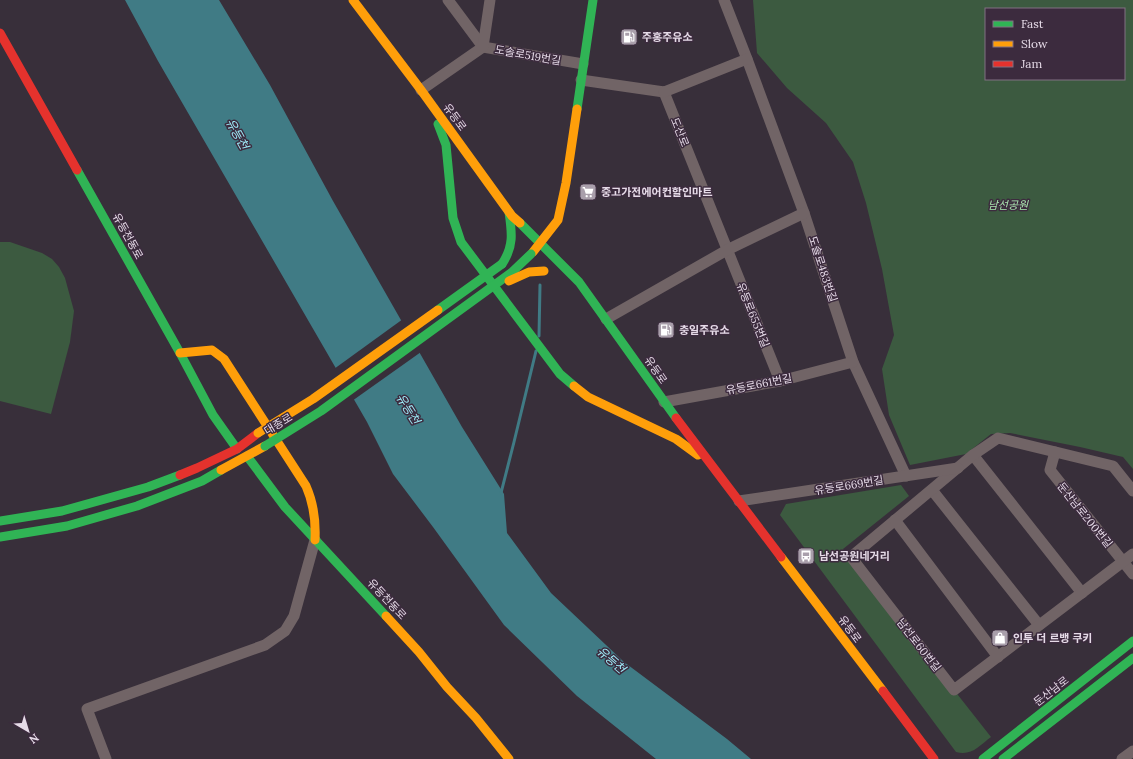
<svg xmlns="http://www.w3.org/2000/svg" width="1133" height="759" viewBox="0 0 1133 759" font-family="Lora,'Noto Sans KR',serif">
	<rect width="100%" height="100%" fill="#382f3a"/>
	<g fill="#3c5a40" fill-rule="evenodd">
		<path d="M753 0H1133V469L1123 457 1080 447 1010 433 991 434 966 454 910 465 889 415 882 369 894 335 882 269 866 203 853 162 826 123 787 88 757 53ZM986 9H1124V79H986Z"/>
		<path d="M0 242H10L42 253 52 259 59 267 65 278 74 311 70 342 51 414 0 401Z"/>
		<path d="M901 485 909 496 843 549 991 737C979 746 972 756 956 752L780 515 786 504Z"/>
	</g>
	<path fill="#407b85" d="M125 0H219L270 85 333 201 462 427 504 494 507 533 551 593 624 662 727 739 751 759H656L577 696 504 625 433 527 393 474 367 422 158 61Z"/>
	<path fill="#382f3a" d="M403 319 421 352 352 401 334 369Z"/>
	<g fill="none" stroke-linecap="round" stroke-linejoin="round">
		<g stroke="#407b85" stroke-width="3">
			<path d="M539 336 540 285"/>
			<path d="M501 493 514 442 536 351"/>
		</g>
		<g stroke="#716466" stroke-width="11">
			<path d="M448 0 483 47 583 64"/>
			<path d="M724 0 747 59 804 213 853 362 906 476"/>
			<path d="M581 80 664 92"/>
			<path d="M421 90 483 47 490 0"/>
			<path d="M664 92 780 381"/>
			<path d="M664 92 747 59"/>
			<path d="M606 319 727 250 804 213"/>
			<path d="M664 402 780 381 853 362"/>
			<path d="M1055 452 1050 470 1133 574"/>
			<path d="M973 455 1082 593"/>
			<path d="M932 490 1039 625"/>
			<path d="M1133 491 1113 466 998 438 973 455 851 557 954 690 1133 554"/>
			<path d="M739 501 958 468"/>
			<path d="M895 520 998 657"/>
			<path d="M106 759 87 709 265 645 285 631 294 616 315 540"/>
			<path d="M1122 759 1133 751"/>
		</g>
		<g stroke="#30b455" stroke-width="9">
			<path d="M577 109 593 0"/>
			<path d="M438 124 446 145 453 218 461 242 560 374 574 386"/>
			<path d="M77 170 180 353 213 415 237 449"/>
			<path d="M520 223 579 282 676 418"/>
			<path d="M502 264C514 246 512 233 509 212"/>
			<path d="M247 456 285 507 386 616"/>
			<path d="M0 521 62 511 148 487 180 475"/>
			<path d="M0 537 67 526 137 506 202 481 221 470"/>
			<path d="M983 759 1133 641"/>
			<path d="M1003 759 1133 658"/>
		</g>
		<g stroke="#ff9f0a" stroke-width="9">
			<path d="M353 0 421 90 512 216 520 223"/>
			<path d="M533 252 558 220 566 183 577 109"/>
			<path d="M180 353 212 350 224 359 306 486C314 504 316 520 315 540"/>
			<path d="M574 386 588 397 676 439 698 455"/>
			<path d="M221 470 265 446"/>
			<path d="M781 557 883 691"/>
			<path d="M386 616 419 652 447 687 476 718 509 759"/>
		</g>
		<g stroke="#e5322d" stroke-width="9">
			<path d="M0 33 77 170"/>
			<path d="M676 418 781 557"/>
			<path d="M180 475 197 468 237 449 258 433"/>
			<path d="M883 691 934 759"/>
		</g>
		<g stroke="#30b455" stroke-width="9">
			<path d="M438 310 502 264"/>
			<path d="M265 446 321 411 511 273 531 254"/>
		</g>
		<g stroke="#ff9f0a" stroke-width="9">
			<path d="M509 281 529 272 544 271"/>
			<path d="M258 433 313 399 438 310"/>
		</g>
	</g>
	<defs>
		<g id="fuel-square" transform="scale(0.9)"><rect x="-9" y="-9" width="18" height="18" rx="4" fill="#a99fab" stroke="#3c2b3e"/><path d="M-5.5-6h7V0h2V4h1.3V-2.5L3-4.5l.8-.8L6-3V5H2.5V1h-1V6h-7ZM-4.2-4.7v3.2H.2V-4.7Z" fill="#fff"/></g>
		<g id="supermarket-square" transform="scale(0.9)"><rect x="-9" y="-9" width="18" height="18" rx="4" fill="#a99fab" stroke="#3c2b3e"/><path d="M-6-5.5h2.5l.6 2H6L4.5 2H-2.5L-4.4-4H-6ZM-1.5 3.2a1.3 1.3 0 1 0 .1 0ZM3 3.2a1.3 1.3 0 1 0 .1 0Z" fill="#fff"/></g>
		<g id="bus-square" transform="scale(0.9)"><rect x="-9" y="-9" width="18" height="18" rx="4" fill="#a99fab" stroke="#3c2b3e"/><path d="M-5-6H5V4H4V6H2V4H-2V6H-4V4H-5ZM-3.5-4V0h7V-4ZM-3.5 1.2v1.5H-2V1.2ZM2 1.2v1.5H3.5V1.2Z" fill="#fff"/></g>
		<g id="shop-square" transform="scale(0.9)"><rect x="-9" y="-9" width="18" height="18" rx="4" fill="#a99fab" stroke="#3c2b3e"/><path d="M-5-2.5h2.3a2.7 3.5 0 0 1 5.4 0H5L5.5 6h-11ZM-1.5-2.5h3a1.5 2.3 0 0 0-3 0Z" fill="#fff"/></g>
	</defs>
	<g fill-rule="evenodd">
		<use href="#fuel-square" x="629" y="37"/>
		<use href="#supermarket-square" x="588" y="192"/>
		<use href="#fuel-square" x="666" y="330"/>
		<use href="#bus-square" x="806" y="556"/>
		<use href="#shop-square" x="1000" y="638"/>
	</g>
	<g text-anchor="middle" stroke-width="3" stroke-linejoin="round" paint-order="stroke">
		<g font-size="11" font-weight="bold" fill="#e6dbe8" stroke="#3c2b3e" text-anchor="start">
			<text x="642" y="41">주홍주유소</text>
			<text x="601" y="196">중고가전에어컨할인마트</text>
			<text x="679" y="334">충일주유소</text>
			<text x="819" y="560">남선공원네거리</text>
			<text x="1013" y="642">인투 더 르뱅 쿠키</text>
		</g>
		<g font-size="11" fill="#e6dbe8" stroke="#3c2b3e">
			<text transform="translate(528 55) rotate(10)" y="4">도솔로519번길</text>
			<text transform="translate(455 117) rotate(54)" y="4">유등로</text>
			<text transform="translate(680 132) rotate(68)" y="4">도산로</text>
			<text transform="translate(128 236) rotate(61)" y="4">유등천동로</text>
			<text transform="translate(823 269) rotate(72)" y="4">도솔로483번길</text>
			<text transform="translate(753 315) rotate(68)" y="4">유등로655번길</text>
			<text transform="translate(656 370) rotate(55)" y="4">유등로</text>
			<text transform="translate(759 384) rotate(-11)" y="4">유등로661번길</text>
			<text transform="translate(278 424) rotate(-31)" y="4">대종로</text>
			<text transform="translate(849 485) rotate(-9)" y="4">유등로669번길</text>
			<text transform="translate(1085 515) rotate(51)" y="4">둔산남로200번길</text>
			<text transform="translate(387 599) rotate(47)" y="4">유등천동로</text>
			<text transform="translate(850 629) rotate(53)" y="4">유등로</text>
			<text transform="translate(919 645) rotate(52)" y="4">남선로60번길</text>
			<text transform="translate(1051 691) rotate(-38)" y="4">둔산남로</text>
		</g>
		<g font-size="11" font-style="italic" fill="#abe8b0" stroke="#3c2b3e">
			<text x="1008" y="209">남선공원</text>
		</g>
		<g font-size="12" font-style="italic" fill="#9feefb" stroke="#3c2b3e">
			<text transform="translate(237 134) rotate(61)" y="4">유등천</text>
			<text transform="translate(408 409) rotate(58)" y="4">유등천</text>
			<text transform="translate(611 660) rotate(41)" y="4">유등천</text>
		</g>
	</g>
	<rect x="985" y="8" width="140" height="72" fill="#3c2b3e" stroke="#807182"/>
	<rect x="993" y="21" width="20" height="6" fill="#30b455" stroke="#807182"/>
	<text x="1021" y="28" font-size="12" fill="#e6dbe8">Fast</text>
	<rect x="993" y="41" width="20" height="6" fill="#ff9f0a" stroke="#807182"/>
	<text x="1021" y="48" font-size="12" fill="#e6dbe8">Slow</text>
	<rect x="993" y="61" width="20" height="6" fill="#e5322d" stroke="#807182"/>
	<text x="1021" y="68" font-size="12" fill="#e6dbe8">Jam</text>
	<g transform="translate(28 731) rotate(142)" stroke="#3c2b3e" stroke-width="3" paint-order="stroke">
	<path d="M0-3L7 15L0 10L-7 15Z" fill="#e6dbe8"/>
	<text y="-6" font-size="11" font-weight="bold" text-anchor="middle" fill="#e6dbe8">N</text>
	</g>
</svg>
